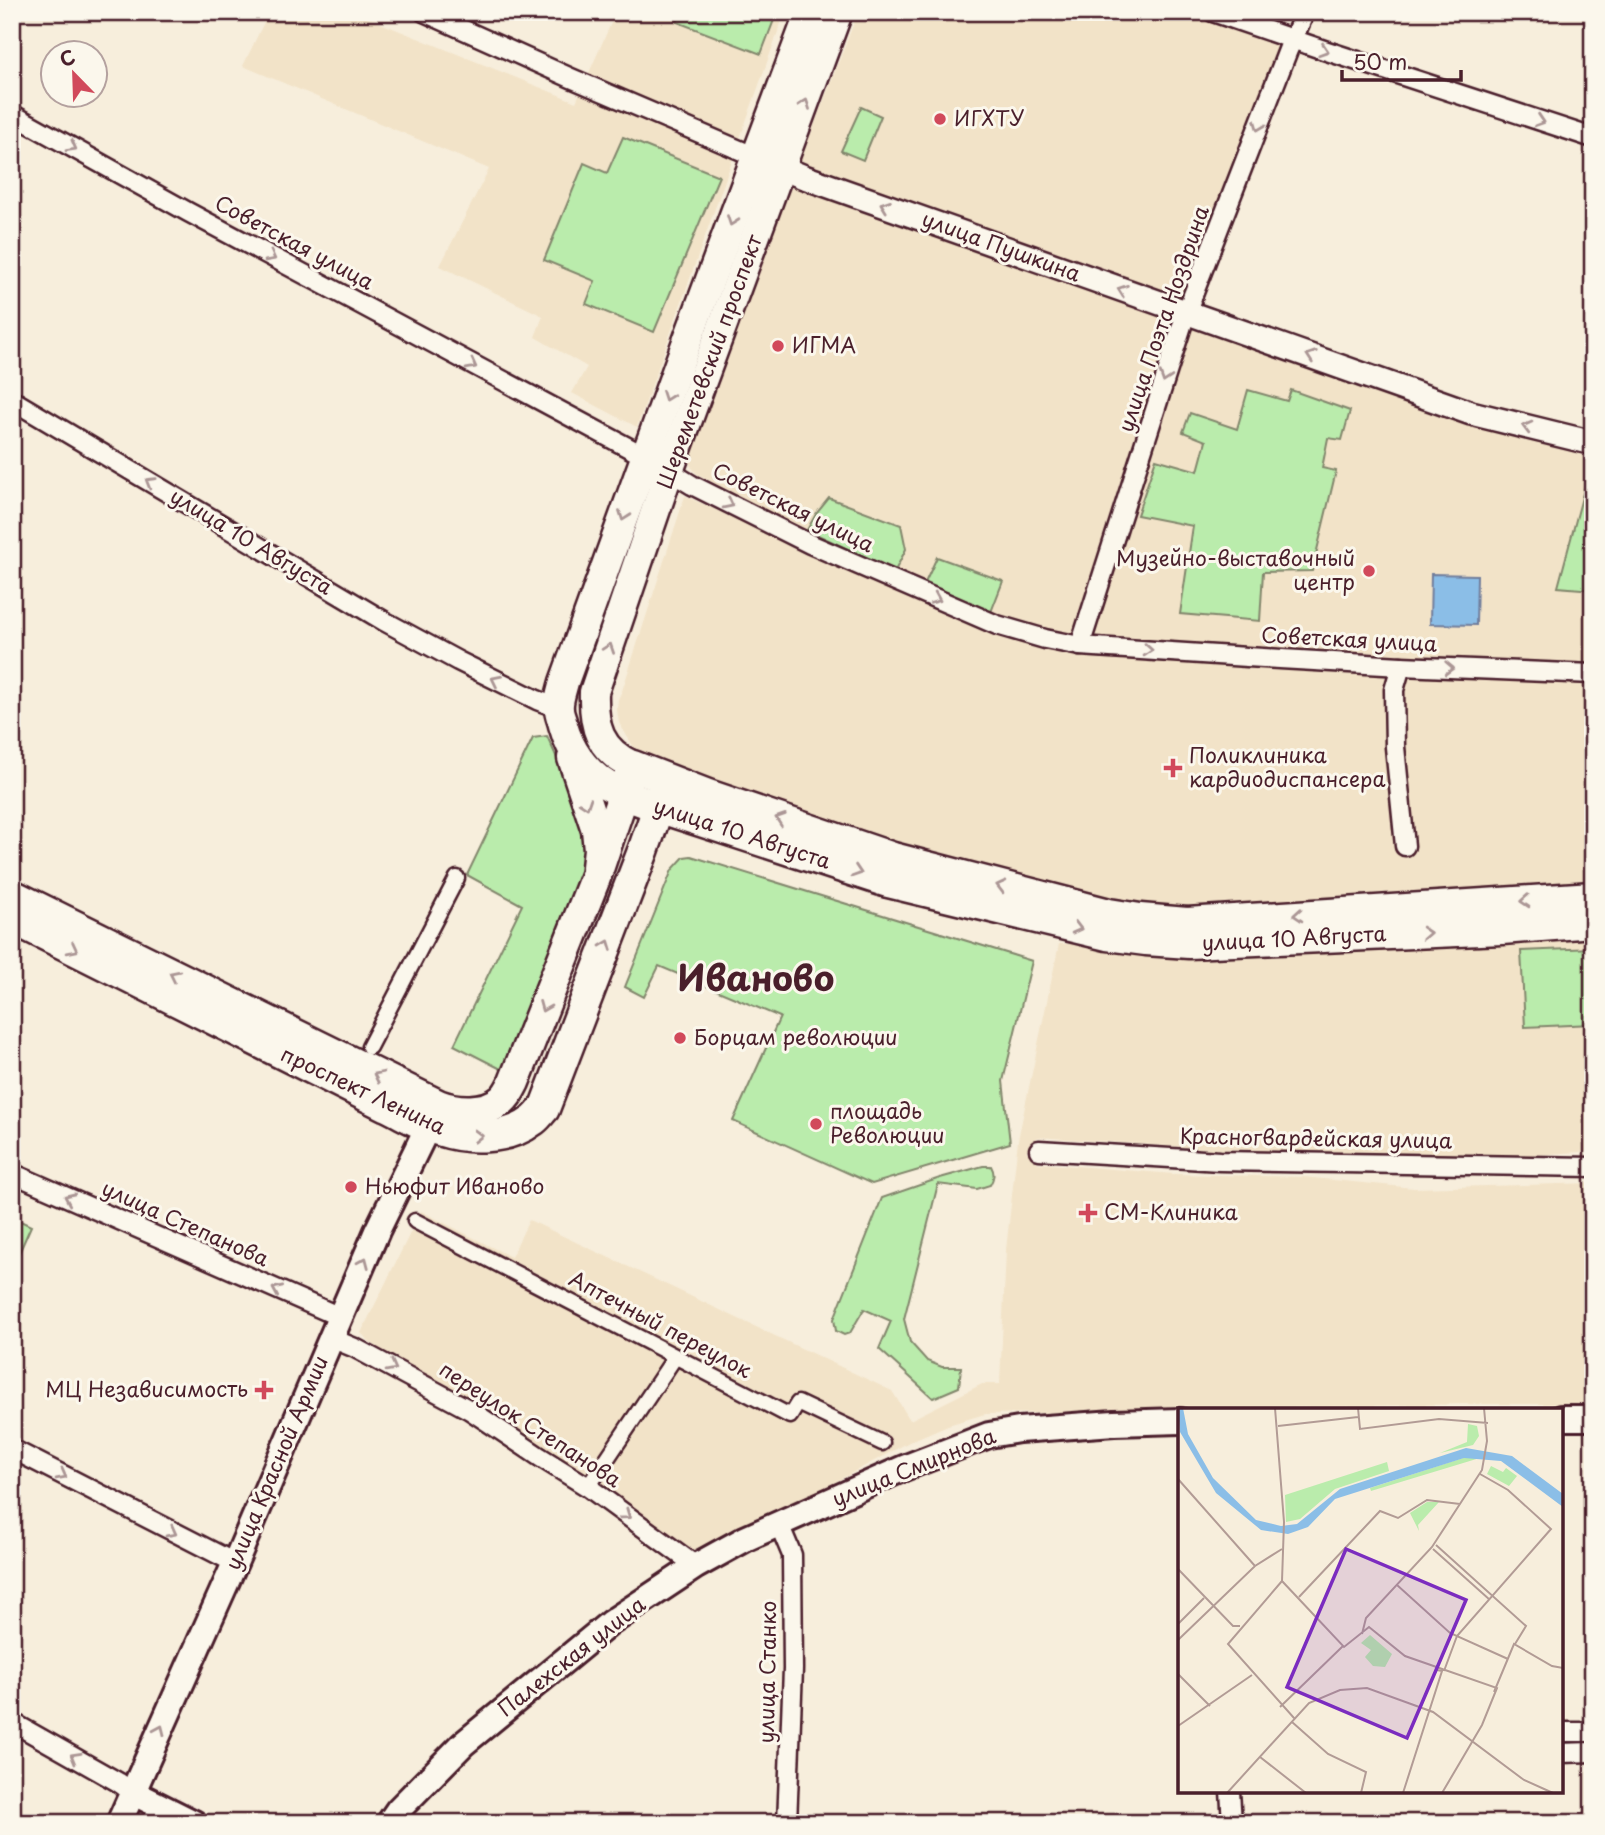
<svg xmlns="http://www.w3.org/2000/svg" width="1605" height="1835" viewBox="0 0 1605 1835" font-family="'Playpen Sans',sans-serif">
	<rect width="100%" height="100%" fill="#f7eedc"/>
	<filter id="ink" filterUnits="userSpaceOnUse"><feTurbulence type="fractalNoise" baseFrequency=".0143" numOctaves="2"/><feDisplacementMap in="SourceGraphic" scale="14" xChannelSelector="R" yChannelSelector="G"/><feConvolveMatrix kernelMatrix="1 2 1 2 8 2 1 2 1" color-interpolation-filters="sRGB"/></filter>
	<g filter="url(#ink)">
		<g fill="#f2e3c8">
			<path d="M269 12H353L576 102 616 12H785L637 427 572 393 587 367 535 337 543 316 440 266 489 169 243 66Z"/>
			<path d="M858 12H1194L1286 44 1189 311 796 172Z"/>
			<path d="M793 175 1188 316 1079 640 997 617 813 538 696 473 690 465V455Z"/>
			<path d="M1192 317 1585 456H1593V667L1084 641Z"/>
			<path d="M685 496 994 633 1104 657 1404 675 1593 681V885L1187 911 1149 907 920 857 644 757 633 746 619 723 617 709 618 699 622 691Z"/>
			<path d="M1593 933V1151L1414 1163 1038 1137 1026 1151 1038 1163 1174 1174 1303 1177 1414 1188 1593 1183V1404H1470L985 1414 948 1425 913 1440 696 1557 540 1457 370 1342 361 1333 421 1211 511 1257 529 1220 892 1391 910 1420 982 1384H1000L1006 1250 1018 1140 1059 944Z"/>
		</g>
		<g fill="#baecac" stroke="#82866c" stroke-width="2">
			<path d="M681 12H777L761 54 677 22Z"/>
			<path d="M861 107 881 116 863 160 841 151Z"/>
			<path d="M623 137 719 176 654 332 586 304 595 281 544 260 584 163 607 173Z"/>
			<path d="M1248 390 1287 401 1291 390 1350 411 1342 440 1328 438 1322 468 1336 471 1312 571 1263 572 1260 621 1180 614 1193 526 1137 515 1156 459 1198 471 1206 441 1183 432 1190 413 1237 429Z"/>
			<path d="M1589 471H1593V590L1558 587Z"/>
			<path d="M829 498 901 525 906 549 895 571 807 530 816 514Z"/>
			<path d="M937 557 1003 581 991 612 924 585Z"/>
			<path d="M547 736 590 831 591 861 503 1070 454 1045 522 905 467 875 533 738Z"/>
			<path d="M691 856 1032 961 1003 1081 1010 1143 872 1184 733 1121 780 1017 659 966 644 997 625 987 672 870 684 857Z"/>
			<path d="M1593 948V1024L1525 1027 1521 951Z"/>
			<path d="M983 1166H991C995 1173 994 1178 990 1185L977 1189 938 1184 904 1319 910 1342 927 1361 942 1367H961L959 1387 933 1398 879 1349 891 1321 864 1309 850 1333 844 1335 836 1331 834 1319 882 1198 940 1178Z"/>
			<path d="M12 1217 31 1226 12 1269Z"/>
		</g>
		<path fill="#8bbee7" stroke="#717e9c" stroke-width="2" d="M1431 574 1477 575 1476 625 1430 624Z"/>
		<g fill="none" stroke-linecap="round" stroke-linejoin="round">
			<g stroke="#4a1f2b" stroke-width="19">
				<g id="pedestrian">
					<path d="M369 1047 457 878"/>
					<path d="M415 1221 790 1416 798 1403 882 1443"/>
					<path d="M588 1487 675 1357"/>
				</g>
			</g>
			<g stroke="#4a1f2b" stroke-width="23">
				<g id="minor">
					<path d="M424 12 571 78 756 157"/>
					<path d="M1213 12 1324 50 1593 138"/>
					<path d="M12 114 188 212 646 457 692 485 810 544 997 625 1045 639 1080 646 1247 657 1401 666 1593 674"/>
					<path d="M12 400 384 621 458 661 537 700 558 708"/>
					<path d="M1080 646 1186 313 1288 50 1305 12"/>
					<path d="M1401 666 1394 690 1395 747 1405 846"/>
					<path d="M1039 1150 1220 1161 1593 1167"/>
					<path d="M12 1173 340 1317"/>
					<path d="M331 1338 355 1348 470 1410 540 1457 588 1487 696 1566"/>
					<path d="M12 1449 235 1563"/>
					<path d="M779 1524 792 1555 793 1669 787 1823"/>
					<path d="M12 1722 118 1782 134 1793"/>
					<path d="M1561 1732H1593"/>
					<path d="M1561 1753 1593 1752"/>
					<path d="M1230 1791 1232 1823"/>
				</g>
			</g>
			<g stroke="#4a1f2b" stroke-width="28">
				<path id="tertiary" d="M765 161 804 177 1471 413 1593 443"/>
			</g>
			<g stroke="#4a1f2b" stroke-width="30">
				<g id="secondary">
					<path d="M1561 1418H1593"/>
					<path d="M134 1793 194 1823"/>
					<path d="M119 1823 235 1563 377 1231 436 1110"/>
					<path d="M389 1823 398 1810 463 1744 610 1623 696 1566 745 1539 904 1468 989 1435 1019 1430 1114 1423 1180 1421"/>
				</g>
			</g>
			<g stroke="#4a1f2b" stroke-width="33">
				<g id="primary">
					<path d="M572 758 596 830 598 849 596 867"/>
					<path d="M633 766C599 750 593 727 594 692L669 471 838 12"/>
					<path d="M623 794C592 780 572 758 563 725 562 720 559 714 559 709 558 701 562 690 564 682L689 336 810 12"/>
				</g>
			</g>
			<g stroke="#4a1f2b" stroke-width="35">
				<g id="trunk">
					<path d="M623 794 658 807 888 882 1107 935 1146 940 1189 943 1502 929 1593 922"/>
					<path d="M12 895 438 1105C456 1112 486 1114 502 1100 508 1095 511 1088 514 1082L595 878 633 766 708 795 893 858 1109 914 1140 919 1187 923 1593 897"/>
					<path d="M12 918 387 1106C404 1114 423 1126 442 1131 469 1140 509 1139 532 1121 537 1118 540 1113 544 1109L643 851 664 791"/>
				</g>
			</g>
			<use href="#pedestrian" stroke="#fbf7ec" stroke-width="14"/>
			<use href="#minor" stroke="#fbf7ec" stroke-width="18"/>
			<use href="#tertiary" stroke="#fbf7ec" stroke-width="23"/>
			<use href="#secondary" stroke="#fbf7ec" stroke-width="24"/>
			<use href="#primary" stroke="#fbf7ec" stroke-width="28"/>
			<use href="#trunk" stroke="#fbf7ec" stroke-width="30"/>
		</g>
		<defs><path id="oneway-chevron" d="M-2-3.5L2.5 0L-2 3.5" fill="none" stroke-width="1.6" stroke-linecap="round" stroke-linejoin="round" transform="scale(1.75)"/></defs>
		<g stroke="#ab9695">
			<use href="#oneway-chevron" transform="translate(1324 50) rotate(18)"/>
			<use href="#oneway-chevron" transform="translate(805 104) rotate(-70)"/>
			<use href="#oneway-chevron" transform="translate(1540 121) rotate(18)"/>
			<use href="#oneway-chevron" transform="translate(1259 126) rotate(111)"/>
			<use href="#oneway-chevron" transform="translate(72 147) rotate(29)"/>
			<use href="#oneway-chevron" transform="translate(885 205) rotate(-160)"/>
			<use href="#oneway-chevron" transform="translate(732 221) rotate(110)"/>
			<use href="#oneway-chevron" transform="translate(271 257) rotate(28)"/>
			<use href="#oneway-chevron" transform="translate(1122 290) rotate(-160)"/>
			<use href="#oneway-chevron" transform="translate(1311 356) rotate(-161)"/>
			<use href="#oneway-chevron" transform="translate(472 365) rotate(28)"/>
			<use href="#oneway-chevron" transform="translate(1165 378) rotate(108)"/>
			<use href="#oneway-chevron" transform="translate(667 396) rotate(110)"/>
			<use href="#oneway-chevron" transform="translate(1527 427) rotate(-165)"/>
			<use href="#oneway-chevron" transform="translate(150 482) rotate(-149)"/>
			<use href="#oneway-chevron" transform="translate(729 504) rotate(27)"/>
			<use href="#oneway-chevron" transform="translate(624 516) rotate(110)"/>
			<use href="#oneway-chevron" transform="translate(936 599) rotate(23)"/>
			<use href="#oneway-chevron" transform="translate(609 648) rotate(-71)"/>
			<use href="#oneway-chevron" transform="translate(1148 650) rotate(4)"/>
			<use href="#oneway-chevron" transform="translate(1449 668) rotate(2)"/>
			<use href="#oneway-chevron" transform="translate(496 680) rotate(-154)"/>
			<use href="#oneway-chevron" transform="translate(586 804) rotate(71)"/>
			<use href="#oneway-chevron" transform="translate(780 819) rotate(-161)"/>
			<use href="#oneway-chevron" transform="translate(857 872) rotate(18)"/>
			<use href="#oneway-chevron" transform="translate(1001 886) rotate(-166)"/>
			<use href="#oneway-chevron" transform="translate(1525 901) rotate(176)"/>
			<use href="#oneway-chevron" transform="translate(1298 915) rotate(176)"/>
			<use href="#oneway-chevron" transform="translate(1077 928) rotate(14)"/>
			<use href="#oneway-chevron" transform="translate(1426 933) rotate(-3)"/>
			<use href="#oneway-chevron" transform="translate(607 945) rotate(-69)"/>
			<use href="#oneway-chevron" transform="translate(73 949) rotate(27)"/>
			<use href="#oneway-chevron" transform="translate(174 975) rotate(-154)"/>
			<use href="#oneway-chevron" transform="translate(544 1007) rotate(112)"/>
			<use href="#oneway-chevron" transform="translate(378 1076) rotate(-154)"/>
			<use href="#oneway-chevron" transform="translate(478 1136) rotate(-1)"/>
			<use href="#oneway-chevron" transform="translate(69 1198) rotate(-156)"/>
			<use href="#oneway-chevron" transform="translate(364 1262) rotate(-67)"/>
			<use href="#oneway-chevron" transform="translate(277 1290) rotate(-156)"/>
			<use href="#oneway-chevron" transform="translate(392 1367) rotate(28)"/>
			<use href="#oneway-chevron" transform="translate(62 1475) rotate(28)"/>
			<use href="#oneway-chevron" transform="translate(626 1515) rotate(36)"/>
			<use href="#oneway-chevron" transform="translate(172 1532) rotate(28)"/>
			<use href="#oneway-chevron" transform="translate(160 1730) rotate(-66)"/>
			<use href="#oneway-chevron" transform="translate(75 1757) rotate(-150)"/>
		</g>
	</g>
	<g fill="#d1495b" stroke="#fbf7ec" stroke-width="2.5">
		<circle cx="940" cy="119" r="7"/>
		<circle cx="778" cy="346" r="7"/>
		<circle cx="1369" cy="571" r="7"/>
		<path d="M1169.5 757.5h7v7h7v7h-7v7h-7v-7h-7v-7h7z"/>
		<circle cx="680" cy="1038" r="7"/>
		<circle cx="816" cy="1124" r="7"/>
		<circle cx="351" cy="1187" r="7"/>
		<path d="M1084.5 1202.5h7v7h7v7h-7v7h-7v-7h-7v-7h7z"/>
		<path d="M260.5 1379.5h7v7h7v7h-7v7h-7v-7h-7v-7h7z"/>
	</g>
	<g text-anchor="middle" stroke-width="6" stroke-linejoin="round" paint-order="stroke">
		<g font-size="21" fill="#4a1f2b" stroke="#fbf7ec" text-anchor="start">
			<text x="954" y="126">ИГХТУ</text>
			<text x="792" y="353">ИГМА</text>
			<text x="1355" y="566" text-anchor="end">Музейно-выставочный<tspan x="1355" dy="24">центр</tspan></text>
			<text x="1189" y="763">Поликлиника<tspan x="1189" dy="24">кардиодиспансера</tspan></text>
			<text x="694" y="1045">Борцам революции</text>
			<text x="830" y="1119">площадь<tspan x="830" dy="24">Революции</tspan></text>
			<text x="365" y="1194">Ньюфит Иваново</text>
			<text x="1104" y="1220">СМ-Клиника</text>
			<text x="248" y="1397" text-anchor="end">МЦ Независимость</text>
		</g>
		<g font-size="21" fill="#4a1f2b" stroke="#fbf7ec">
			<text transform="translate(294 243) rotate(28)" y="7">Советская улица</text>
			<text transform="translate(1001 247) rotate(20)" y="7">улица Пушкина</text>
			<text transform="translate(1164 319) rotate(-71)" y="7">улица Поэта Ноздрина</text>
			<text transform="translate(710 362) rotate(-70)" y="7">Шереметевский проспект</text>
			<text transform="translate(793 508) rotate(26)" y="7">Советская улица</text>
			<text transform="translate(251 542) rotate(31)" y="7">улица 10 Августа</text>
			<text transform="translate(1349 640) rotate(3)" y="7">Советская улица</text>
			<text transform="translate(742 834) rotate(18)" y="7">улица 10 Августа</text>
			<text transform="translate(1294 939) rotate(-3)" y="7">улица 10 Августа</text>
			<text transform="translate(363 1091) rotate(25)" y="7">проспект Ленина</text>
			<text transform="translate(1316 1139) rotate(1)" y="7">Красногвардейская улица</text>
			<text transform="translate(185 1224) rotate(24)" y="7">улица Степанова</text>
			<text transform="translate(660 1325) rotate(28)" y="7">Аптечный переулок</text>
			<text transform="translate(530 1425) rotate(33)" y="7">переулок Степанова</text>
			<text transform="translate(277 1463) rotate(-67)" y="7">улица Красной Армии</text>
			<text transform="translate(914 1468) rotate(-22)" y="7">улица Смирнова</text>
			<text transform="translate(572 1657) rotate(-38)" y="7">Палехская улица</text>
			<text transform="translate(768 1672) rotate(-89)" y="7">улица Станко</text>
		</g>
		<g font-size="35" font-weight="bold" fill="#4a1f2b" stroke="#fbf7ec">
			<text x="756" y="991">Иваново</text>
		</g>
	</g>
	<g transform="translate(1178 1408)">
		<rect width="385" height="385" fill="#f7eedc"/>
		<path d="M290 16 299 18 301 28 295 37 262 45 289 34ZM305 49 193 83 192 80 285 50ZM209 54 211 63 157 81 122 111 108 114 107 87ZM313 58 325 64 328 60 339 68 331 78 309 66ZM249 94H261L240 117 241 123 232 105ZM192 227 214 246 207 259 195 258 187 249 193 242 183 235Z" fill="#baecac"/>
		<path d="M0 0H5L10 26 35 70 78 112 103 118 119 116 162 81 288 40 334 48 385 86V99L323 53 286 50 157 91 130 119 110 126 83 122 38 85 2 24Z" fill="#8bbee7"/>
		<path fill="none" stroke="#b29b95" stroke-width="2" d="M97 0 106 114 104 173 166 239 191 219 227 248 319 280 304 317 264 385M180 0 182 21 261 11 310 15M100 18 180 9M0 71 77 158M258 137 348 218 337 236M255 141 312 192M0 161 55 218H62M104 173 50 236 116 310M219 177 272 225 330 251M121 189 202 103 220 110 249 92 282 96M0 216 26 190M184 226 188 210 254 139 304 62 309 33 306 0M0 232 77 158 104 141M266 263 279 228 373 121 330 82 302 66M0 266 32 298M316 284 336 236 374 258 385 260M102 299 165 238M114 314 150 346 188 364 183 385M0 318 74 267M82 349 128 385M49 385 131 295 162 282 189 280 255 304 346 372 375 385M225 385 264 263 259 262"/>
		<path fill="#7b2cbf" fill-opacity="0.15" stroke="#7b2cbf" stroke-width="3.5" d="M168 141 288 192 229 330 109 279Z"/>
		<rect width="385" height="385" fill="none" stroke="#4a1f2b" stroke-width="3.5"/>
	</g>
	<rect width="1605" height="1835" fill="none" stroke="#fbf7ec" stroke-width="42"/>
	<rect x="21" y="21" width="1563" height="1793" fill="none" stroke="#4a1f2b" stroke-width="2.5" filter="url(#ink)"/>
	<g transform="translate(74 74) rotate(337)"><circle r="33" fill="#fbf7ec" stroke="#b4a19f" stroke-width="2"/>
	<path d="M0-5L12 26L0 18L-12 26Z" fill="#d1495b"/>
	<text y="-10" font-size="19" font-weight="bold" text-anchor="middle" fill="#4a1f2b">С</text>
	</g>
	<path d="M1342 70v10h119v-10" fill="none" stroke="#4a1f2b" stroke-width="3.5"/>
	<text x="1353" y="70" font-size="21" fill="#4a1f2b" stroke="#fbf7ec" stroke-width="5" paint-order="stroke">50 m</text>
</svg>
